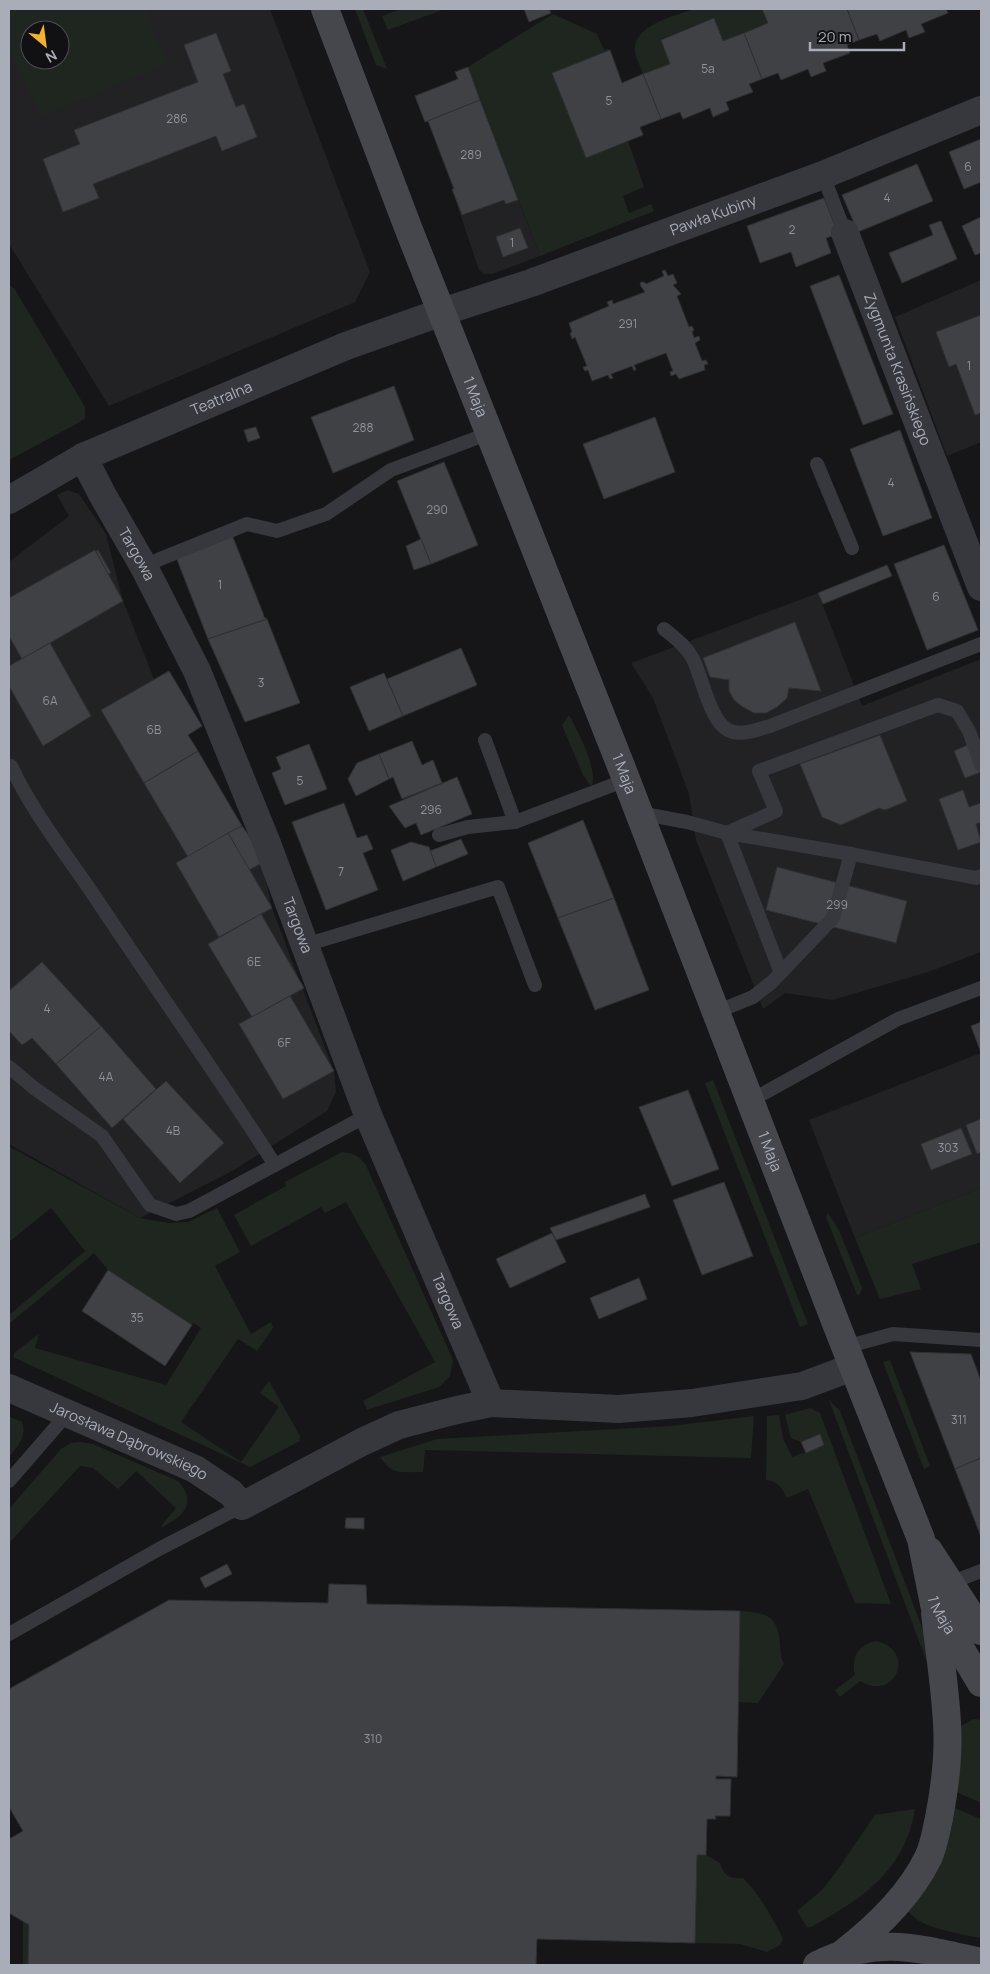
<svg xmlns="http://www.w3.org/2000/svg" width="990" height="1974" viewBox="0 0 990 1974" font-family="Manrope,sans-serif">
	<rect width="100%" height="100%" fill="#161618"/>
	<g fill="#222225" fill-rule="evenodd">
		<path d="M9 9H270L370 272 355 302 109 406 9 244ZM30 30H60V60H30Z"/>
		<path d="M480 100 540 256 492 274H484L479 270 452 189 454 188 428 121Z"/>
		<path d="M981 280V442L947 456 895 317Z"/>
		<path d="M68 490 79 494 106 534 123 601 154 679 169 671 202 726 188 735 262 863 272 908 334 1071 336 1092 327 1111 234 1170 140 1218 9 1144V562L69 516 57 495Z"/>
		<path d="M818 593 862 706 981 659V952L928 972 832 1000 785 993 763 1009 696 840 689 794 653 698 631 663Z"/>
		<path d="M981 1053V1188L855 1238 809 1120Z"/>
	</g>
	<g fill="#1e261f" fill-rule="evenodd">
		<path d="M9 9H145L167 64 41 117 9 47ZM30 30H60V60H30Z"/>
		<path d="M355 9H363L387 69 376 65Z"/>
		<path d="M401 9H445L388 30 382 16Z"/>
		<path d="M694 9H762L768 23 723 41 714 18 661 39 670 64 643 74C641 67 636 59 635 52 632 25 675 16 694 9Z"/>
		<path d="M553 14 597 34 604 50 608 49 610 50 553 73 586 158 628 141 644 187 623 196 629 213 651 204 654 211 540 256 468 67Z"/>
		<path d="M9 285 14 288 81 400 85 408V418L80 422 9 460Z"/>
		<path d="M569 715C577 729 598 770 592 785H590L583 775 562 725Z"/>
		<path d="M713 1080 808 1324 800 1327 705 1083Z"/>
		<path d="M10 1147 140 1218 169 1223 188 1222 217 1208 240 1252 215 1266 251 1334 271 1322 273 1328 257 1351 238 1339 181 1422 241 1462 279 1407 260 1393 269 1381 300 1436V1441L250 1467 13 1357 15 1352 39 1334 35 1348 166 1385 201 1328 193 1323 192 1325 108 1270 94 1253 9 1324V1315L85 1251 51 1208 9 1242V1148Z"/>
		<path d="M342 1152C353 1153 359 1156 366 1165L453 1360 450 1376 439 1387 367 1410 363 1401 435 1362 346 1202 325 1213 321 1207 251 1246 234 1215 286 1186 285 1182Z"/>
		<path d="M981 1188V1242L912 1264 921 1289 880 1299 855 1238Z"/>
		<path d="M828 1213 839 1230 862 1288 860 1294 857 1295 826 1217Z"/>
		<path d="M890 1360 930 1466 924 1469 883 1362Z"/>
		<path d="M829 1400 840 1411 929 1646 935 1684Z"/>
		<path d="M810 1408 820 1413 891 1604 855 1603 808 1489 787 1498C782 1488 778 1481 766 1480L767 1416 779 1415 783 1438 792 1457 824 1445 820 1435 801 1442 791 1438 785 1415Z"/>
		<path d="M754 1416 751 1458 425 1450 423 1472C403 1472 392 1476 380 1457L437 1439 670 1426Z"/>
		<path d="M10 1417 22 1422C27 1437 18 1446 9 1457Z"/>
		<path d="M80 1442 93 1444 178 1481C198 1503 183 1517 162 1527L161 1526 176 1508 136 1471 118 1489 93 1468 80 1466 9 1543V1509L61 1449 71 1443Z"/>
		<path d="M740 1611C759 1612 776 1613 779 1636 781 1646 779 1654 784 1664L758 1703 739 1702Z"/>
		<path d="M876 1641C917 1650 896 1703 860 1681L840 1697 835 1690 855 1675C851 1657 858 1645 876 1641Z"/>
		<path d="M973 1719 981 1720V1803L954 1791 960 1727Z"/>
		<path d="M952 1807 981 1819V1938C962 1934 914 1928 907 1908Z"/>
		<path d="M915 1809C905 1871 862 1899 811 1927H807L797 1911 822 1890 836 1872 875 1815Z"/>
		<path d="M697 1855H706L720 1863C724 1876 730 1879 743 1878 759 1894 770 1914 781 1934L783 1940 780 1945 767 1952 740 1944 695 1943Z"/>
		<path d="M23 1921 29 1925 28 1965H23Z"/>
	</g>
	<g fill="#404145" stroke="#303034">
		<path d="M524 9H549L551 13 529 22Z"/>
		<path d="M762 9H847L859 40 847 45 850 53 823 63 826 71 811 77 808 69 781 80 778 73 762 79 744 33 768 23Z"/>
		<path d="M847 9H946L948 13 921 24 925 32 909 38 906 30 880 41 877 34 859 40Z"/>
		<path d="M714 18 723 41 744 33 762 79 749 84 753 92 726 102 729 110 713 117 710 108 683 119 680 112 661 119 643 74 670 64 661 40Z"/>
		<path d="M216 33 231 71 223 74 236 107 244 104 257 137 222 151 216 136 93 184 99 198 63 212 43 159 80 144 74 130 198 82 184 45Z"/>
		<path d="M610 50 622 83 643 74 661 119 640 127 643 135 586 158 552 73Z"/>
		<path d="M468 67 480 100 425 122 415 96 458 79 455 72Z"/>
		<path d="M480 100 518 200 506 204 504 200 462 215 452 189H454L428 121Z"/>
		<path d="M981 139V182L964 189 949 152Z"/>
		<path d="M917 164 933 201 858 232 842 195Z"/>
		<path d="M824 198 838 234 826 238 831 253 796 267 791 252 760 263 747 226Z"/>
		<path d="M981 217V253L975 255 962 226Z"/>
		<path d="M941 221 957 259 902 283 889 253 933 235 929 225Z"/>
		<path d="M520 228 528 248 503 257 496 237Z"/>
		<path d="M665 270 668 276 673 274 677 283 673 285 681 294 677 296 689 327 692 326 694 330 692 331 694 338 699 336 700 340 695 343 702 361 706 360 708 364 704 365 705 370 679 379 676 374 671 376 670 372 673 371 666 353 634 365 636 369 634 371 632 366 611 374 613 378 610 379 608 375 592 381 588 370 585 371 583 367 587 366 575 337 572 339 570 333 572 332 569 323 609 306 607 302 612 300 613 304 645 292 640 285 641 282H644L646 284 664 276 662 271Z"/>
		<path d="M839 275 893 414 863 425 810 286Z"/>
		<path d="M981 315V413L975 415 956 364 949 367 936 332Z"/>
		<path d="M394 386 414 440 333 473 311 417Z"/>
		<path d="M655 417 675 472 604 499 583 444Z"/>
		<path d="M256 427 260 438 248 442 244 430Z"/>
		<path d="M900 430 932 518 883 536 850 449Z"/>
		<path d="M444 462 478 545 431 564 397 481Z"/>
		<path d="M232 535 263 613 264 617 267 619 208 639 176 557Z"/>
		<path d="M421 539 431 564 414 570 406 546Z"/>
		<path d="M944 545 978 630 927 650 894 564Z"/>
		<path d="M95 550 123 601 22 659 9 636V598Z"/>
		<path d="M98 550 111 573 108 574 96 551Z"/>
		<path d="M887 565 892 576 823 604 818 593Z"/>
		<path d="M267 619 300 703 245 722 208 639Z"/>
		<path d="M795 622 821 691 789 688 787 698 777 707 766 713H754L743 707 734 700 729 691V680L710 677 703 658Z"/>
		<path d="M50 643 91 716 43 746 9 686V666Z"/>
		<path d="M461 648 477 685 403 716 387 679Z"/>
		<path d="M169 671 202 726 188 735 198 751 144 783 101 710Z"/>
		<path d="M384 673 403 716 369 731 350 687Z"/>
		<path d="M880 735 907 801 885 810 879 808 841 825 822 817 800 764Z"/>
		<path d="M981 739V772L965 778 954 751Z"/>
		<path d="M412 741 422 765 433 760 442 783 402 799 393 777 389 779 379 754Z"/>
		<path d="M309 744 327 789 285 805 272 773 281 769 276 757Z"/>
		<path d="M198 751 242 826 188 857 144 783Z"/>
		<path d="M379 754 389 779 356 796 348 779 357 763Z"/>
		<path d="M457 777 472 814 421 835 416 823 405 828 389 806Z"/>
		<path d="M963 790 969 807 981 803V822L976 824 981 842 958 850 939 799Z"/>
		<path d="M344 803 357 838 367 835 373 849 363 853 378 890 326 910 292 822Z"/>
		<path d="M583 820 614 898 558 918 528 843Z"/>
		<path d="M242 826 255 844 262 863 249 870 228 833Z"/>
		<path d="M228 833 272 908 219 937 176 863Z"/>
		<path d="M461 839 468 854 436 867 430 851Z"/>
		<path d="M411 842 429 847 436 867 403 881 391 850Z"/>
		<path d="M777 867 907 901 896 943 766 910Z"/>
		<path d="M614 898 649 990 595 1010 558 918Z"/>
		<path d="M261 914 304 988 252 1017 208 944Z"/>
		<path d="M42 962 101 1026 56 1064 32 1038 22 1045 9 1031V991Z"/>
		<path d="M290 996 334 1071 283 1099 239 1024Z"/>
		<path d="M981 1022V1053L971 1026Z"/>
		<path d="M101 1026 156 1089 112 1128 56 1064Z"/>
		<path d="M166 1081 224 1143 180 1183 123 1119Z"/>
		<path d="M688 1090 719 1169 672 1186 639 1107Z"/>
		<path d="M981 1119V1152L977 1154 966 1125Z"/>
		<path d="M961 1128 972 1154 931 1170 921 1144Z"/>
		<path d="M724 1182 753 1256 702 1275 673 1200Z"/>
		<path d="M645 1194 650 1207 556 1240 550 1228Z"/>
		<path d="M552 1233 566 1262 510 1288 496 1259Z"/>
		<path d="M108 1270 192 1325 165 1366 82 1311Z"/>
		<path d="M639 1278 647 1299 599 1319 590 1298Z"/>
		<path d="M910 1352 971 1354 981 1381V1458L955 1469Z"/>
		<path d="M820 1434 824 1445 806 1453 801 1442Z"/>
		<path d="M981 1458V1537L955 1469Z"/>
		<path d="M346 1518H364V1529L345 1528Z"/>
		<path d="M227 1564 232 1574 205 1588 200 1578Z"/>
		<path d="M329 1584 366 1585 367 1604 740 1611 737 1777 716 1776V1779H731L730 1816H715L716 1819H707L706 1855H697L695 1943 537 1939 536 1965H28L29 1925 9 1913V1839L23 1831 9 1807V1689L169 1600 328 1603Z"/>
	</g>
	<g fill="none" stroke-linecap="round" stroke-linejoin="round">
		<g stroke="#37383d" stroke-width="14">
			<path d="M823 175 845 233"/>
			<path d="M817 464 852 548"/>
			<path d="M144 567 160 559 247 524 277 531 326 514 391 470 490 433"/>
			<path d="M664 629C675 638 686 646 693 659 702 677 710 721 728 730 741 737 758 729 770 726L981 644"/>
			<path d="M485 740 515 822"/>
			<path d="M11 766C33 813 66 854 95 897 154 986 217 1074 275 1165"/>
			<path d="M639 813 687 822 727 833 851 854 833 918 772 982 753 997 716 1012"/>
			<path d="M439 835 468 827 515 822 626 780"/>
			<path d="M851 854 976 878 981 876"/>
			<path d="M305 945 498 887 535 985"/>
			<path d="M781 973 727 833 776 811 759 771 938 705 957 711 969 731 981 765"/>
			<path d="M9 1067 34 1088 102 1136 150 1205 176 1214 189 1211 368 1115"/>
			<path d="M750 1101 898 1019 981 988"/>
			<path d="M845 1347 893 1334 981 1340"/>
			<path d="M9 1481 68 1413"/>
			<path d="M950 1583 981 1571"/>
			<path d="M9 1634 159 1549 242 1506"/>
		</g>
		<g stroke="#37383d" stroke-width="28">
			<path id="s1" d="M845 233 981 587"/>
			<path id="s2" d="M83 457 102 494 144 567 197 671 266 841 368 1115 491 1403 619 1409 692 1403 802 1386 853 1367"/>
			<path id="s3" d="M9 500 83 457 346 346 442 312 531 283 690 224 823 175 981 110"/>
			<path id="s4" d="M9 1388 195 1469 231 1493 242 1506 362 1442 399 1425 457 1410 491 1403"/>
		</g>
		<g stroke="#45474d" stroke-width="28">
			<path id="s5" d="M325 9 409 230 621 766 837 1326 921 1539 934 1604 981 1683"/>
			<path d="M929 1551 981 1631"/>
			<path d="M842 1954C876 1928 909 1897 928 1858 934 1846 936 1831 939 1818 945 1787 949 1754 947 1723 945 1686 939 1649 935 1613"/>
			<path d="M817 1965C879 1935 917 1948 981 1962"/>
		</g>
	</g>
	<g text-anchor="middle" stroke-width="4" stroke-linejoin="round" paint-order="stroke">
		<g font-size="12" fill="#8e929b">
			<text x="708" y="73">5a</text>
			<text x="609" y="105">5</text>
			<text x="177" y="123">286</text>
			<text x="471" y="159">289</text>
			<text x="968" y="171">6</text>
			<text x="887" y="202">4</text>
			<text x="792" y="234">2</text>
			<text x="512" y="247">1</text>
			<text x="628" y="328">291</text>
			<text x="969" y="370">1</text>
			<text x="363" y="432">288</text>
			<text x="891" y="487">4</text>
			<text x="437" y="514">290</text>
			<text x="220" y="589">1</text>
			<text x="936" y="601">6</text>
			<text x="261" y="687">3</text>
			<text x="50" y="705">6A</text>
			<text x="154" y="734">6B</text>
			<text x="300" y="785">5</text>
			<text x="431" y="814">296</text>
			<text x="341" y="876">7</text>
			<text x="837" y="909">299</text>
			<text x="254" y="966">6E</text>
			<text x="47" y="1013">4</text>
			<text x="284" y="1047">6F</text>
			<text x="106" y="1081">4A</text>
			<text x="173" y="1135">4B</text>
			<text x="948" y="1152">303</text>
			<text x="137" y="1322">35</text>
			<text x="959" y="1424">311</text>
			<text x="373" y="1743">310</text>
		</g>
		<g font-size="15" fill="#a8adb8" stroke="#111113">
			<text dy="5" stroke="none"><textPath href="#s3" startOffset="761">Pawła Kubiny</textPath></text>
			<text dy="5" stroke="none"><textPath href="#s1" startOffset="146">Zygmunta Krasińskiego</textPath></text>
			<text dy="5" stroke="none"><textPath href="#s5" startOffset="416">1 Maja</textPath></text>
			<text dy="5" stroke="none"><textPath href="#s3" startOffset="236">Teatralna</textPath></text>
			<text dy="5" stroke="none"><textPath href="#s2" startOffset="111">Targowa</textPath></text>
			<text dy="5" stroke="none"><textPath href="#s5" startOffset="821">1 Maja</textPath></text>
			<text dy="5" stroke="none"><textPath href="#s2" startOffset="516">Targowa</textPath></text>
			<text dy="5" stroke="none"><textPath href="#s5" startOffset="1226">1 Maja</textPath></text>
			<text dy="5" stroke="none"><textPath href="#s2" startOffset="921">Targowa</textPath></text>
			<text dy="5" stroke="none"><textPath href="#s4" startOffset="131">Jarosława Dąbrowskiego</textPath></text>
			<text dy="5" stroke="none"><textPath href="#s5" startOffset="1721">1 Maja</textPath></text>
		</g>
	</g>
	<rect width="990" height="1974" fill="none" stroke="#a8adb8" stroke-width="20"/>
	<g transform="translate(45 45) rotate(151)"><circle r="24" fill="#111113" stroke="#4d4f55"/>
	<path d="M0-4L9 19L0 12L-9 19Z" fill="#f2b134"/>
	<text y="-8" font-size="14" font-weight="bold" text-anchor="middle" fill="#a8adb8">N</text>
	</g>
	<path d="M810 42v8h94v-8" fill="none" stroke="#a8adb8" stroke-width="2.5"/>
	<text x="818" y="42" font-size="15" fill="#a8adb8" stroke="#111113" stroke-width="4" paint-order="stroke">20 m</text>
</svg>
